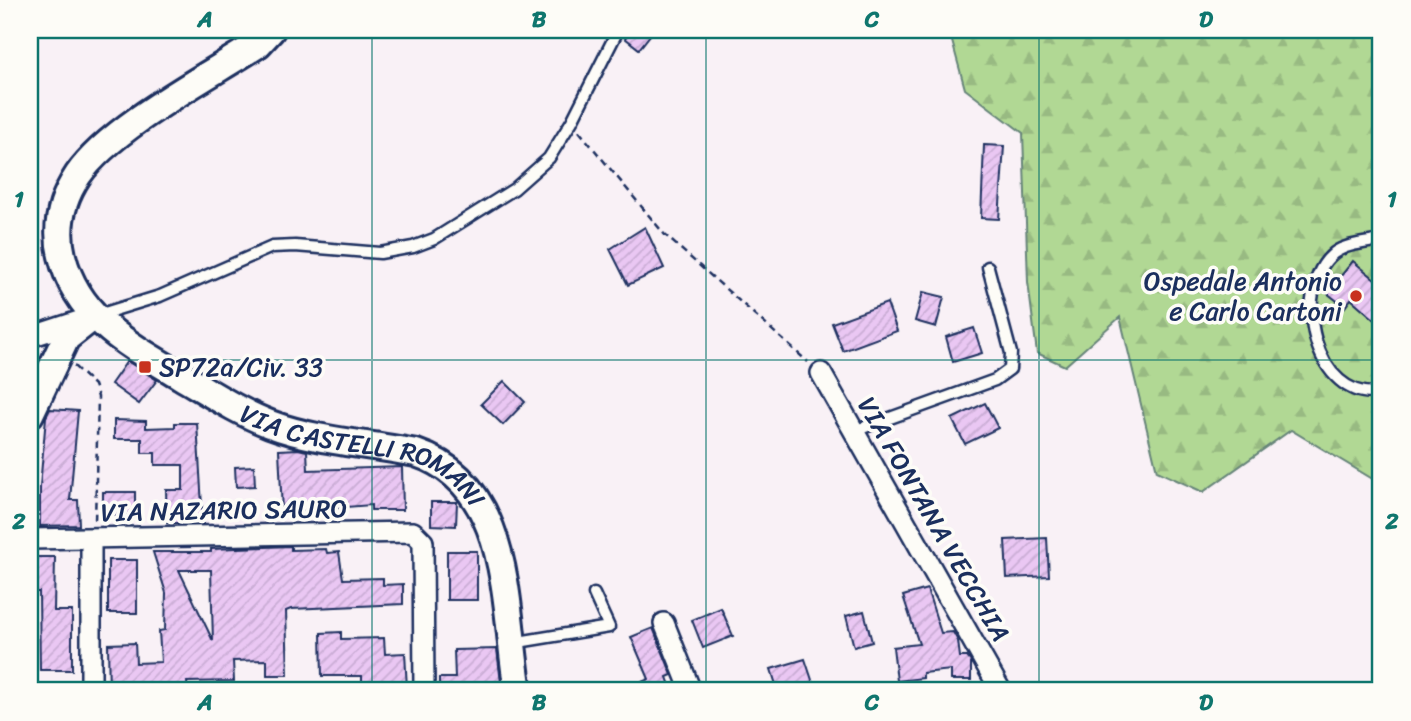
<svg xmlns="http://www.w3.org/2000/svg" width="1411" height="721" viewBox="0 0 1411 721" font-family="Sriracha,sans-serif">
	<defs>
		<pattern id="forest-firs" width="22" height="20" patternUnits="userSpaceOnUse" patternTransform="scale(1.75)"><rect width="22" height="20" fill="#b1d894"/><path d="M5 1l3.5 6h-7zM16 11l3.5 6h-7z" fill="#98ba82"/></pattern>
		<pattern id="building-hatch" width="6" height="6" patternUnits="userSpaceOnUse" patternTransform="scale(1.75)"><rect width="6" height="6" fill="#eac7f3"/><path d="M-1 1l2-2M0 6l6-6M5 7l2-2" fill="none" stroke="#c8abd3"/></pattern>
	</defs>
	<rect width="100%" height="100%" fill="#f9f1f6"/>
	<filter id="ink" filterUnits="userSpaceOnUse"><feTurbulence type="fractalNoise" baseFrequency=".0143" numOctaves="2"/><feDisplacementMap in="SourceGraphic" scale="14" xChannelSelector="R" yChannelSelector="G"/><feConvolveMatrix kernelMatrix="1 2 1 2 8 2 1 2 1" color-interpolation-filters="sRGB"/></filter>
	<g filter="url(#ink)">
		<path fill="url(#forest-firs)" stroke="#668479" stroke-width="2" d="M949 30H1381V484L1291 430 1203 492 1157 471 1120 317 1065 366 1037 353 1028 282 1023 133 965 89Z"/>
		<g fill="url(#building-hatch)" stroke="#1b2f5e" stroke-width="2" fill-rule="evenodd">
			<path d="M631 30H654L639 49 625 38Z"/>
			<path d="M984 145 1004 146 999 219 981 218Z"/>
			<path d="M645 227 664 268 628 285 610 249Z"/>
			<path d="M1353 261 1381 284V325L1351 299 1345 307 1327 293Z"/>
			<path d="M923 292 944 297 936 327 915 321Z"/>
			<path d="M887 303 897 331 843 351 832 323Z"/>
			<path d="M974 328 982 353 953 362 946 337Z"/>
			<path d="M127 361 157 380 139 404 111 384Z"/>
			<path d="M504 381 525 402 503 425 481 404Z"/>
			<path d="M985 403 998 428 965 444 952 419Z"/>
			<path d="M50 409 78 411 70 500H78L79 525 40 526V487L46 417Z"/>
			<path d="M114 420 146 421V428L175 427V423H197L203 523H167L166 490H183V465H155V453H142V439H114Z"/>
			<path d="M298 449 307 451 308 470 402 467 403 510H371V505L282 512 279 450Z"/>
			<path d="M254 466 255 486 236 487 235 467Z"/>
			<path d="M103 492H135V515L103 516Z"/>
			<path d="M431 502H457L456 526 431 525Z"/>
			<path d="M1047 538 1049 576 1007 578 1005 540Z"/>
			<path d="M291 546V550L326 549 327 553 339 552 343 579 383 578V585L403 584V604L291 609 286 611 288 675H267V660L233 661 234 681 187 682 188 691H109L108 644 135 643 136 663 161 662 159 631 165 630 166 593 153 552H211V549ZM179 570H211L213 641Z"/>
			<rect x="447" y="551" width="30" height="49"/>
			<path d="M32 557H55L54 611H72V670H40L39 592H30Z"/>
			<rect x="108" y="560" width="29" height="53"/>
			<path d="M927 589 941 633 953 632 958 641 960 657H967L971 662V680H951V670L923 673V678L897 681 893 647 919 644 903 596Z"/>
			<path d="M721 608 733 636 703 648 692 620Z"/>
			<path d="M864 611 872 642 854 647 846 616Z"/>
			<path d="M653 628 672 675 667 677 672 691H620L649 679 631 637Z"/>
			<path d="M341 632V639L384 638 385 654 405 653 407 688 362 689V676H322L321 633Z"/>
			<path d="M497 649 502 691H439V678H455L454 650Z"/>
			<path d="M805 659 814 686 798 691H778L771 669Z"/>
		</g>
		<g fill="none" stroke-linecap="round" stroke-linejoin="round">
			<g stroke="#1b2f5e" stroke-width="15">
				<g id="lane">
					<path d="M1381 240C1366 243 1346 244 1334 253 1289 290 1315 403 1381 392"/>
					<path d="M98 315 160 296 272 247 295 246 380 253 413 247 434 239 514 189 549 158 572 121 618 30"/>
					<path d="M854 431 995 380 1010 369 1011 353 988 267"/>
					<path d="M512 643 609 627 594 594"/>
				</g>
			</g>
			<g stroke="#1b2f5e" stroke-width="24">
				<g id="street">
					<path d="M30 337 82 320"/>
					<path d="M821 373 1001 691"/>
					<path d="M30 539 413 532 423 542 424 691"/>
					<path d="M91 539V691"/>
					<path d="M664 623 691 691"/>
				</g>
			</g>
			<g stroke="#1b2f5e" stroke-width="32">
				<g id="secondary">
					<path id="s1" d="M271 30 258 44C207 77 111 127 78 175 62 199 55 227 62 256 77 318 129 345 181 376 210 393 239 412 270 424 315 441 369 444 416 453 513 485 504 608 518 691"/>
					<path d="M30 414 66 338 94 316"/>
				</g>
			</g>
			<g stroke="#1b2f5e" stroke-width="2.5" stroke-dasharray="7 5" stroke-linecap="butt">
				<path d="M579 131 665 235 808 362"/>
				<path d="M74 366 94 385 98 397 95 522"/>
			</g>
			<use href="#lane" stroke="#fdfcf7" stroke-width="10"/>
			<use href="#street" stroke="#fdfcf7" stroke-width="19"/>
			<use href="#secondary" stroke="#fdfcf7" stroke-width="26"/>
		</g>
	</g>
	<path fill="none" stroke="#0f766e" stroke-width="2" stroke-opacity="0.55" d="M372 30V691M706 30V691M1039 30V691M30 360H1381"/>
	<g fill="#c8321e" stroke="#fdfcf7" stroke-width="2.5">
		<circle cx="1356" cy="296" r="7"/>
		<rect x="138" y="360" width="14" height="14" rx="3.5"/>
	</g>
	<g text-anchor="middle" stroke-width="7" stroke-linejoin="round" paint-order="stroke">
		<g font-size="26" fill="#1b2f5e" stroke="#fdfcf7" text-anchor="end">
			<text x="1342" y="290">Ospedale Antonio<tspan x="1342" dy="30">e Carlo Cartoni</tspan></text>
			<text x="159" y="376" text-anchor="start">SP72a/Civ. 33</text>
		</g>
		<g font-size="26" fill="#1b2f5e" stroke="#fdfcf7">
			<text dy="9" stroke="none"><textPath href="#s1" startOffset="704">VIA CASTELLI ROMANI</textPath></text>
			<text transform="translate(224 510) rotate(-1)" y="9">VIA NAZARIO SAURO</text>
			<text transform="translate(934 519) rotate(60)" y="9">VIA FONTANA VECCHIA</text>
		</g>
	</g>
	<rect width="1411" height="721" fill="none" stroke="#fdfcf7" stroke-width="77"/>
	<rect x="38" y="38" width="1334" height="644" fill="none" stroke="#0f766e" stroke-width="2.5"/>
	<g font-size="23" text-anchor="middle" font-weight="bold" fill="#0f766e">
		<text x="205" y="27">A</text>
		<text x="539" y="27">B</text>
		<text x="872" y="27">C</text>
		<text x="1206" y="27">D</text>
		<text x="19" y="207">1</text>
		<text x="1392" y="207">1</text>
		<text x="19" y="529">2</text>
		<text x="1392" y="529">2</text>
		<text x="205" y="710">A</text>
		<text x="539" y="710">B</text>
		<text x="872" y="710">C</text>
		<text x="1206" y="710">D</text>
	</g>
</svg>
